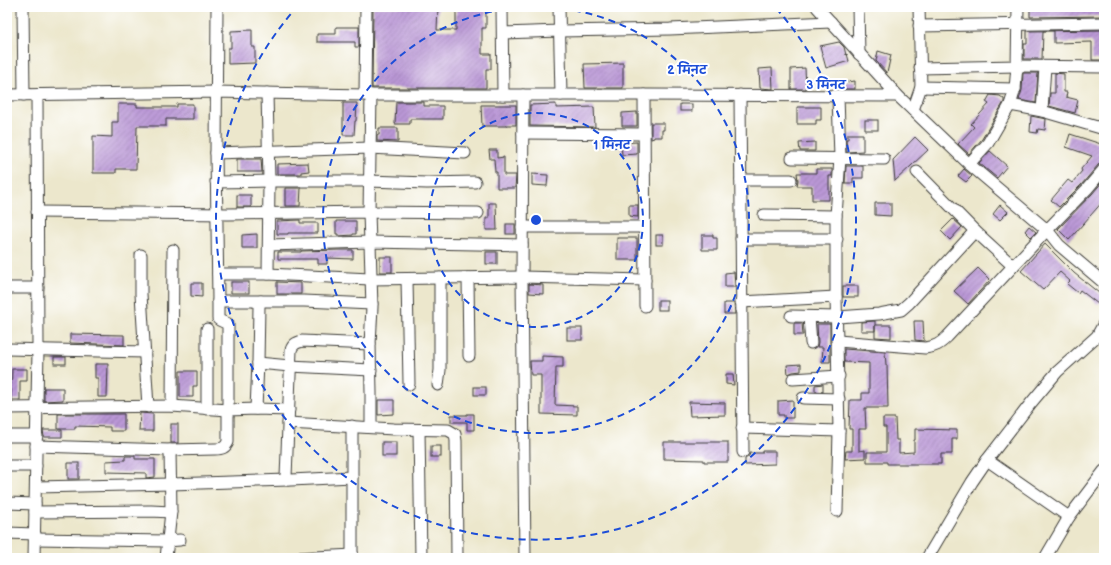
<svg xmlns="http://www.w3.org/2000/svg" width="1111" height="565" viewBox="0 0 1111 565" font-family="'Balsamiq Sans','Playpen Sans Deva',sans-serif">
	<defs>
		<pattern id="building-hatch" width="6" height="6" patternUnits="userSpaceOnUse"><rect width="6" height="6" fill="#ba97d6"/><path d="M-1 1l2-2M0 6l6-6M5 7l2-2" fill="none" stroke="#967aad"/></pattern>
	</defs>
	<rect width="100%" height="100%" fill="#fff"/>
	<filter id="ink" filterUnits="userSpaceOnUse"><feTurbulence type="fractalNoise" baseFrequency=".025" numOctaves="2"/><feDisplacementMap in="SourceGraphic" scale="8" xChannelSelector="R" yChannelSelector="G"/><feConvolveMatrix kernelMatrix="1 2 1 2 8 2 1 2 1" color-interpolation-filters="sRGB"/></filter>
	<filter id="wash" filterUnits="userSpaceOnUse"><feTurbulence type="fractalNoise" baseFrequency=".012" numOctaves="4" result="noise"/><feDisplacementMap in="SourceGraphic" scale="16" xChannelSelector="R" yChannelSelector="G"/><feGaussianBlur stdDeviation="0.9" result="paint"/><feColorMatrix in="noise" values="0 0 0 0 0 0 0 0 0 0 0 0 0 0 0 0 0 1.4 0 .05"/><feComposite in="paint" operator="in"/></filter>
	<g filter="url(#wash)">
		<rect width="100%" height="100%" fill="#ece7cc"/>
		<g id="blocks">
			<g fill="url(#building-hatch)">
				<path d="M373 7H438L437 30H456V7H486V28H482V54H491V69H486V88H372Z"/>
				<path d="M1030 7H1104V16L1030 17Z"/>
				<path d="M336 27H359V47H355V42H317V34H336Z"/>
				<path d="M252 30V47H255V63L228 64V48H231V31Z"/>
				<path d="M1104 30V60H1092V42L1054 43V31H1043L1042 59H1024V44H1027V31Z"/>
				<path d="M839 42 844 47 846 55 847 54 849 61 826 68 820 46Z"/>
				<path d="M878 51 891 55 887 73 876 61Z"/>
				<path d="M623 63V88H585L584 64Z"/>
				<path d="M772 68 773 89 760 88 759 69Z"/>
				<path d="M805 68 806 89H791V69Z"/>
				<path d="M1023 73H1038L1036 103 1019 100 1022 90Z"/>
				<path d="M1055 73 1064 74V92H1067L1066 97 1078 100 1075 113 1049 106 1050 93H1055Z"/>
				<path d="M855 81V89H839L838 83Z"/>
				<path d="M990 95 1000 96 1004 99V102L982 139 969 154 958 144 974 127 971 124 989 104 986 102Z"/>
				<path d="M396 102H424V106H443V119H410V124H395Z"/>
				<path d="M343 103H357L356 121H355L354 135H343Z"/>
				<path d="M118 104H137V107H177V104H193V119H166V126H137L136 169H116V173H93V136L112 137V122H118Z"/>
				<path d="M556 104V108L594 107 595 127 530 126V105Z"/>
				<rect x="680" y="104" width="12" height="7"/>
				<path d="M481 105H516V125H506V126H482Z"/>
				<path d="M797 107H821V120H816V124H797Z"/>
				<path d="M637 112V126H622V113Z"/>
				<path d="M1031 116 1046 119 1045 130 1038 129 1037 133 1030 132Z"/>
				<rect x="865" y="120" width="13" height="10"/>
				<path d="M651 123H664V130H662V137H654V138L651 139Z"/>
				<path d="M379 128H398V142L377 141V135H379Z"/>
				<path d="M848 134H863V151L847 152 846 139H848Z"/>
				<path d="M1070 134 1104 145V162L1099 164 1082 184 1059 207 1051 200 1068 180 1072 183 1082 171 1081 169 1092 156 1066 147Z"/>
				<path d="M915 137 928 150 895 181 893 160Z"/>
				<path d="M637 142V154L622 155 621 143Z"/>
				<path d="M815 142V151H800L799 143Z"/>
				<path d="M489 150H497V158L504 157V175H516L515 188H497V172H495L494 159H490Z"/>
				<path d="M990 151 1007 166 997 178 979 163Z"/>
				<path d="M237 159H261L262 172H237Z"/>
				<path d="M308 163 309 171 301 172V174H277V164Z"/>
				<path d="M846 166H863V178H853V183H845Z"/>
				<path d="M816 169H832V176H829V200H812V186H797L798 180 797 173H816Z"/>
				<path d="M964 169 972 176 966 182 958 176Z"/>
				<path d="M532 174 548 175 547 186 532 185Z"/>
				<path d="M1104 180V200L1069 240 1058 229 1092 194Z"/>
				<path d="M285 188H301L300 206H285Z"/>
				<rect x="237" y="195" width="14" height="12"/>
				<path d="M489 203H496L497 230H486V218H489Z"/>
				<path d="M875 203H891V216L875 215Z"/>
				<path d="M629 205H638V217L629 216Z"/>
				<path d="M1000 205 1008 212 1000 220 993 214Z"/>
				<path d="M953 219 962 227 950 240 941 231Z"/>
				<path d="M300 220V223H318V233H288V234H277V221Z"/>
				<path d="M336 221H356V234H353V235L338 236V234H336Z"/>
				<rect x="506" y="224" width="9" height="10"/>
				<path d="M1029 226 1036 232 1031 237 1025 231Z"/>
				<path d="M257 234V248H242V235Z"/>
				<rect x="656" y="235" width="7" height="10"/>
				<path d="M702 235H713V238H717V250H702Z"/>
				<rect x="617" y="238" width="20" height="22"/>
				<path d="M1045 244 1074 273 1104 297 1098 304 1080 290 1078 293 1067 284 1070 281 1060 272 1043 290 1021 271Z"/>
				<path d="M338 250H353V259L327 258V264H318V259H278V252H301V251Z"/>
				<rect x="486" y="252" width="11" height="12"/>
				<rect x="380" y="257" width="12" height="15"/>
				<path d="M978 268 990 280 968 304 954 291Z"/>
				<path d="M734 272 735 287H725V273Z"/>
				<rect x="231" y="282" width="18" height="11"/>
				<path d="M277 282 301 283V294H277Z"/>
				<path d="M191 283H202V297L191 296Z"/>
				<path d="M529 284 543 285V294L529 293Z"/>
				<rect x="843" y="286" width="15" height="11"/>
				<rect x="658" y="300" width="9" height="10"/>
				<path d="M724 303H734L735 314H724Z"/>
				<path d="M875 321V331H861V322Z"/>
				<path d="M914 321H923L924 341 915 340Z"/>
				<path d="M794 323H802L803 335H794Z"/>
				<path d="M817 324H830V362H822L823 347H817L818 342Z"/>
				<path d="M875 325H891V338L875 337Z"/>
				<rect x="567" y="328" width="15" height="12"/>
				<path d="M70 334 124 335V345L70 343Z"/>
				<path d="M844 349 885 352 886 365H887L888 408H865L866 429H859V451L865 450V458L845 459 846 451H852V429H849L850 400H862V393H869V363L844 362Z"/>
				<path d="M542 356 563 357V367H556L555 405 577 406V415L541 414V375H531L530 361H542Z"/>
				<rect x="54" y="357" width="12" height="7"/>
				<path d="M95 364H108L107 397H98V378H95Z"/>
				<path d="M801 364V371L793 372 788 374 787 365Z"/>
				<path d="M12 369H27V381H20V400H11Z"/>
				<path d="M180 371H197V386H193V397H180Z"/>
				<path d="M726 374H733L734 385 726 384Z"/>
				<path d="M823 384V392L815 391V385Z"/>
				<rect x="474" y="387" width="12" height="8"/>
				<path d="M44 388H63V400L44 401Z"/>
				<path d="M378 400H394V414L378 415Z"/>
				<path d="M793 400V418H784V415H778V401Z"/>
				<path d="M689 402 725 403V415L690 416Z"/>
				<path d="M140 413 153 414V431H139Z"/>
				<path d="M58 414H124V431H110V427L75 426V429H58Z"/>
				<path d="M467 414H474V430H467V422H451V415H467Z"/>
				<path d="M883 418H895L896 440H899V453L914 452V440H915V429L957 430V439H952V454H941V464H887V462H867V452H886V427H883Z"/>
				<rect x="171" y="424" width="7" height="19"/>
				<path d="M43 430H62V437H44Z"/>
				<rect x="382" y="442" width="14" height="14"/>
				<path d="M664 442H728V462H704V460L664 459Z"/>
				<rect x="431" y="446" width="10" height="11"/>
				<path d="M762 451H775V464L745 465V459L749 456 750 453H762Z"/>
				<path d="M125 456H135V459H155V477L146 478V473L106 472V461L125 460Z"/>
				<rect x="68" y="463" width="11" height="16"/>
			</g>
		</g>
	</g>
	<g filter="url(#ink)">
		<use href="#blocks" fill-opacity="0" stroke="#3b3a36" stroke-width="1"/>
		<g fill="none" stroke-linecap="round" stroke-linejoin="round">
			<g stroke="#3b3a36" stroke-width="13">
				<g id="minor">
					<path d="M23 7 24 95"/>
					<path d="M502 7 503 95"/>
					<path d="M559 7 561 95"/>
					<path d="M817 7 898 96 969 164 1047 230 1059 245 1104 283"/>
					<path d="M858 7 859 54"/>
					<path d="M919 26 1104 23"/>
					<path d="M503 33 560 31 670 29 831 22"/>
					<path d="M920 68 1017 66 1104 67"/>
					<path d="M921 87 1015 89"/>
					<path d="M267 93 269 181 268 274"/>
					<path d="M7 95 217 92 365 95H644L898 96"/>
					<path d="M365 95 366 7"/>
					<path d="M523 95 522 277 525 558"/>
					<path d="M644 95 645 306"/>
					<path d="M740 95 743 452"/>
					<path d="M1010 105 1042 111 1104 129"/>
					<path d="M913 110 921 87 919 7"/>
					<path d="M1042 111 1045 67"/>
					<path d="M523 133 644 134"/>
					<path d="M216 153 370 148 465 153"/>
					<path d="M792 158 884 159"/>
					<path d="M969 164 988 143 1010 105 1015 89 1017 66 1018 7"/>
					<path d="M917 172 975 231 1013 266"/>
					<path d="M741 180H791"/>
					<path d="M216 182 269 181H369L427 183 475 182"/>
					<path d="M37 212 228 214 369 212 478 213"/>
					<path d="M764 215 836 216"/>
					<path d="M522 227H644"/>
					<path d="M741 239H837"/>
					<path d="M269 245 370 242 522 245"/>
					<path d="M141 255V294L148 407"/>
					<path d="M218 274H268L370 279 522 277 645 280"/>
					<path d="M468 278 469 356"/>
					<path d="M407 279 409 384"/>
					<path d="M7 288H38"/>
					<path d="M218 301H261"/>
					<path d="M741 302 836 297"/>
					<path d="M791 316 838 317 879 314 901 310 909 303 975 231"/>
					<path d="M809 317 811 343"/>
					<path d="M207 329V409"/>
					<path d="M838 341 925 348C935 347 940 344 947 337L1047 230 1087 189 1104 169"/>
					<path d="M7 349 145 352"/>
					<path d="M258 363 290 366 371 370"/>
					<path d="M793 379 839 376"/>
					<path d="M438 385 440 370V278"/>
					<path d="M803 398 839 399"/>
					<path d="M172 406 173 250"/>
					<path d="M7 408 172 406 228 410 256 409 289 410"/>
					<path d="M256 409 258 363 259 306 261 301H304L372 304"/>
					<path d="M288 423 394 429 448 430 455 434 456 441 457 558"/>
					<path d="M352 426V558"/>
					<path d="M371 427V393L370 344 372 307 369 212 371 95"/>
					<path d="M742 428 839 431 836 297V216L840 158 838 96"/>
					<path d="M419 430 421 558"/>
					<path d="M7 436H37"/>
					<path d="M36 446 170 450 215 449C222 449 225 448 228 442V324C225 322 221 322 218 319V301L216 153 217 7"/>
					<path d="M987 460 1069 517"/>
					<path d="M7 466H36"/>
					<path d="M352 477 291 480H288L286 477 291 350C293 344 296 343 302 341L370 344"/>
					<path d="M36 487 171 484 288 480"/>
					<path d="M7 503 35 504"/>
					<path d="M837 511 839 431"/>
					<path d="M35 512 151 511 171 512"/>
					<path d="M7 533 35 534"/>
					<path d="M35 539 167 541 180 540"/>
					<path d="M34 558 38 350 37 95"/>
					<path d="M166 558 171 512 170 450"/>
					<path d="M297 558 353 555"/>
					<path d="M927 558 972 482 987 460 1031 403 1057 372 1097 336 1104 323"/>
					<path d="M1045 558 1069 517 1104 471"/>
				</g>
			</g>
			<use href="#minor" stroke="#fff" stroke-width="11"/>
		</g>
	</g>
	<g fill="none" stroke="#1d4ed8" stroke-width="2" stroke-dasharray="7 5">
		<circle cx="536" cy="220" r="107"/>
		<path d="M538 7A213 213 0 1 1 534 7"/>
		<path d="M776 8A320 320 0 1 1 296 8"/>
	</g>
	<circle cx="536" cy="220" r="6" fill="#1d4ed8" stroke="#fff" stroke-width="2"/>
	<g font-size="12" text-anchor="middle" font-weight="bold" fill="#1d4ed8" stroke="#fff" stroke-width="4" stroke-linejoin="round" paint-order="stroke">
		<text x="687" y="74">2 मिनट</text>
		<text x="826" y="89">3 मिनट</text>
		<text x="612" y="149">1 मिनट</text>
	</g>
	<rect width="1111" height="565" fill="none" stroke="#fff" stroke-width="24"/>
</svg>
